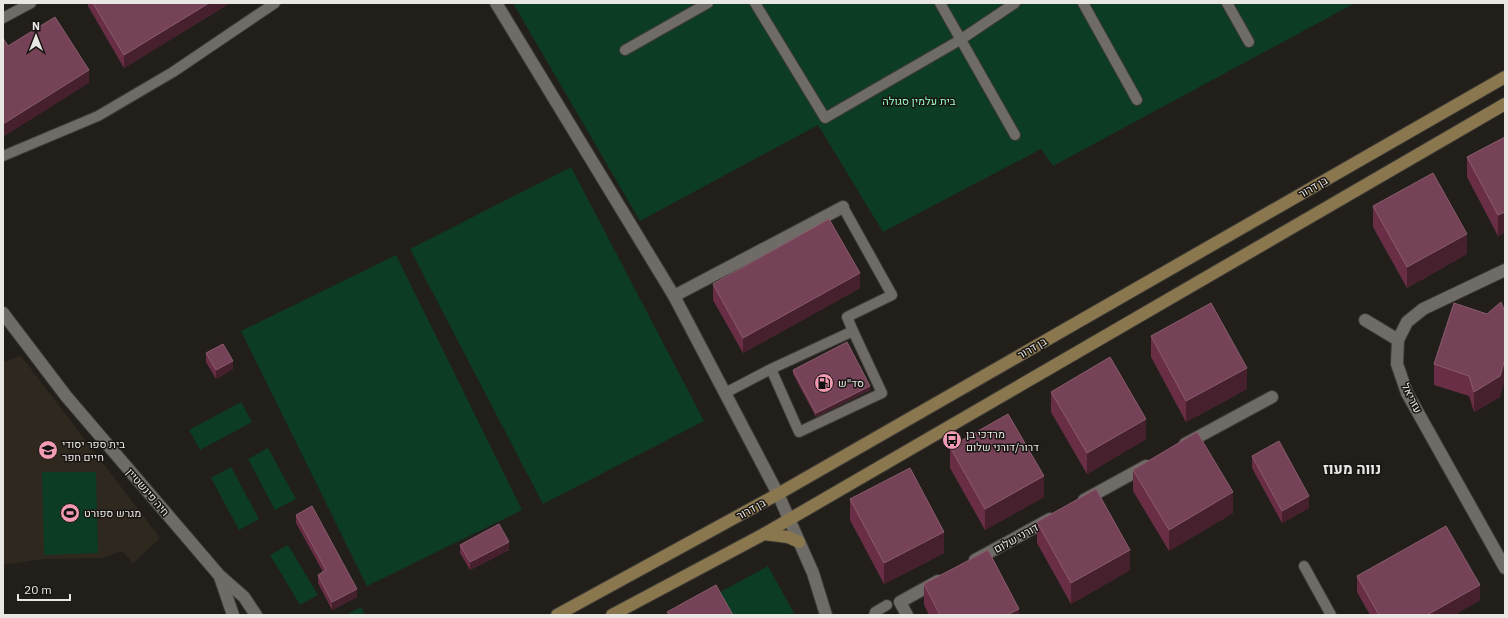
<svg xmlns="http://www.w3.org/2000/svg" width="1508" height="618" viewBox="0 0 1508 618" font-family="'IBM Plex Sans',Heebo,sans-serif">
	<rect width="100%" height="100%" fill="#221f1b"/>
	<path fill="#2f281f" d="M21 356 160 538 133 563 122 551 101 558 42 559 3 565V362Z"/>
	<g fill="#0c3c24">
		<path d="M513 3H1355L1053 166 1041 149 883 232 818 125 640 221Z"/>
		<path d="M571 167 704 421 543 504 410 249Z"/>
		<path d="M396 255 522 510 367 586 241 331Z"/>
		<path d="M241 402 252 422 200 450 189 430Z"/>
		<path d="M268 448 296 499 275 510 248 459Z"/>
		<path d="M231 467 259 519 239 530 211 478Z"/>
		<path d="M42 472H96L98 553 44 555Z"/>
		<path d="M288 545 318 595 300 605 270 555Z"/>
		<path d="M768 566 795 615H678Z"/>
		<path d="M361 607 365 615H346Z"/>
	</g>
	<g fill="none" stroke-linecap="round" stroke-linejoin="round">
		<g stroke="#3c3a37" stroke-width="12">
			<g id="lane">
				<path d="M755 3 825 118 960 40 1015 3"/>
				<path d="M940 3 1015 135"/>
				<path d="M1083 3 1137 100"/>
				<path d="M1227 3 1249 42"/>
				<path d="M3 18 31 3"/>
				<path d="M625 50 708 3"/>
				<path d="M3 156 98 116 173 72 275 3"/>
				<path d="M843 207 892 295 847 317 853 331"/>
				<path d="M725 393 771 369 853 331 882 393 799 432 771 369"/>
				<path d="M1304 566 1331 615"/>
				<path d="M874 615 875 612 887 605"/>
			</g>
		</g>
		<g stroke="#3c3a37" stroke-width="14">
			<g id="street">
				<path d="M496 3 674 296"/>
				<path d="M1505 270 1423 309 1407 322 1398 340 1397 364 1407 393 1505 568"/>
				<path d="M3 313 66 396 219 575 244 597 256 615"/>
				<path d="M1365 320 1398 340"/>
				<path d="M1185 444 1272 397"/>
				<path d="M1084 500 1146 466"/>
				<path d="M975 560 1050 519"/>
				<path d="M220 577 233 615"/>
				<path d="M826 615 813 573 778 494 674 296 843 207"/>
				<path d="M907 615 900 602 938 581"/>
			</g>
		</g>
		<g stroke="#3c3a37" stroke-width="14">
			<g id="secondary">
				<path d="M764 534 788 537 799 542"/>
				<path d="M557 615 778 494 1505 77"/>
				<path d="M612 615 764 534 1505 104"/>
			</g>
		</g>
		<use href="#lane" stroke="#6f6b66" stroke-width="10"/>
		<use href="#street" stroke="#6f6b66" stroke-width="12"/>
		<use href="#secondary" stroke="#8a774d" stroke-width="12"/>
	</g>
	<g fill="#692e46">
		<path d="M88 3H230L124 68 88 6Z"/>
		<path d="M1505 137V232L1498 236 1467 177V157Z"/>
		<path d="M1373 206 1467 254 1407 288 1373 227Z"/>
		<path d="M713 284 860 288 743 353 713 300Z"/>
		<path d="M1454 303 1500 397 1474 412 1469 396 1434 385V364Z"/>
		<path d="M1151 336 1247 389 1186 422 1151 357Z"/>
		<path d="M206 353 233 369 216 379 206 362Z"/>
		<path d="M793 370 870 390 816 417 793 374Z"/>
		<path d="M1051 392 1146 439 1087 474 1051 412Z"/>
		<path d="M950 447 1044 497 985 530 950 468Z"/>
		<path d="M1252 456 1309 508 1282 523 1252 468Z"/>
		<path d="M1133 470 1233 513 1169 551 1133 491Z"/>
		<path d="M850 499 944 553 884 584 850 520Z"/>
		<path d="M296 515 357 597 332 610 318 583V575L323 572 296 523Z"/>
		<path d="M1037 522 1130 570 1071 604 1037 543Z"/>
		<path d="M460 545 509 550 470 570 460 553Z"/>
		<path d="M1357 576 1480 600 1454 615H1370L1357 592Z"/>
		<path d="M924 584 1019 615H929L924 605Z"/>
	</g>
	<g fill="#47202e">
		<path d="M209 3H230L124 68V55Z"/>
		<path d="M89 70V83L3 137V124Z"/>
		<path d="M1505 212V232L1498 236V215Z"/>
		<path d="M1467 234V254L1407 288V267Z"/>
		<path d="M860 273V288L743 353V338Z"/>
		<path d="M1505 359V380L1500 397 1474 412V392Z"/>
		<path d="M233 361V369L216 379V370Z"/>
		<path d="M1247 368V389L1186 422V401Z"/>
		<path d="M870 386V390L816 417V413Z"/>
		<path d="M1146 419V439L1087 474V453Z"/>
		<path d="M1044 476V497L985 530V509Z"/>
		<path d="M1233 492V513L1169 551V530Z"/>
		<path d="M1309 496V508L1282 523V511Z"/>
		<path d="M944 532V553L884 584V563Z"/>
		<path d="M509 542V550L470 570V562Z"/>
		<path d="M1130 550V570L1071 604V583Z"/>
		<path d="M1480 585V600L1454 615H1427Z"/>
		<path d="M357 589V597L332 610V602Z"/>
		<path d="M1019 609V615H1007Z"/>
	</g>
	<g fill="#764257" stroke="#885c6d">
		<path d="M93 3H209L124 55Z"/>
		<path d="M55 17 89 70 3 124V38L8 46Z"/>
		<path d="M1505 137V212L1498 215 1467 157Z"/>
		<path d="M1433 173 1467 234 1407 267 1373 206Z"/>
		<path d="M829 219 860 273 743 338 713 284Z"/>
		<path d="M1501 302 1505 312V359L1500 376 1474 392 1469 376 1434 364 1454 303 1487 314Z"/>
		<path d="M1211 303 1247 368 1186 401 1151 336Z"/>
		<path d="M847 342 870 386 816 413 793 370Z"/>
		<path d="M223 344 233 361 216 370 206 353Z"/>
		<path d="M1110 357 1146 419 1087 453 1051 392Z"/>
		<path d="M1008 414 1044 476 985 509 950 447Z"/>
		<path d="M1197 432 1233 492 1169 530 1133 470Z"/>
		<path d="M1279 441 1309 496 1282 511 1252 456Z"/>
		<path d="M910 468 944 532 884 563 850 499Z"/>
		<path d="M1096 489 1130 550 1071 583 1037 522Z"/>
		<path d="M312 506 357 589 332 602 318 575 326 570 296 515Z"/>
		<path d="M499 524 509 542 470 562 460 545Z"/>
		<path d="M1446 526 1480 585 1427 615H1379L1357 576Z"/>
		<path d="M988 550 1019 609 1007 615H940L924 584Z"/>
		<path d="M716 585 733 615H669L667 612Z"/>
	</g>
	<defs>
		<g id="fuel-disc" transform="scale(1)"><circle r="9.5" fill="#f19ab1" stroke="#181512"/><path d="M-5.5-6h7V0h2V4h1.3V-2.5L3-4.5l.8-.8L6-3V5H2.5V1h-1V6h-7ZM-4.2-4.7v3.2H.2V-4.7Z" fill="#111"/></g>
		<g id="bus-disc" transform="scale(1)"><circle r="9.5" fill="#f19ab1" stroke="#181512"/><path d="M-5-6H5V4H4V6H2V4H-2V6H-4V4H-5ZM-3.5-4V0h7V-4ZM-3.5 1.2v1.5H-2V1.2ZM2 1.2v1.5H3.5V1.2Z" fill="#111"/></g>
		<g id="school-disc" transform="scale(1)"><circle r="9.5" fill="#f19ab1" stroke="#181512"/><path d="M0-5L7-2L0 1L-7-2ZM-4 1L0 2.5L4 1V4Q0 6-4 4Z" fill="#111"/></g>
		<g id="stadium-disc" transform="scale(1)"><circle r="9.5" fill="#f19ab1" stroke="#181512"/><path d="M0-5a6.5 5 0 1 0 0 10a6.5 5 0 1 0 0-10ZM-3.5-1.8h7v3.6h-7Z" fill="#111"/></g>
	</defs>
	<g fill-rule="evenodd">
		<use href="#fuel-disc" x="824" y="383"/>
		<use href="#bus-disc" x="952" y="440"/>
		<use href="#school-disc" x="48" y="450"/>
		<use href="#stadium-disc" x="70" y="513"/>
	</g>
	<g text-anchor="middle" stroke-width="3" stroke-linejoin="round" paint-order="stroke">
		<g font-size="11" fill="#96fcc1" stroke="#181512">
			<text x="919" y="105">בית עלמין סגולה</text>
		</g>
		<g font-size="11" fill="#e9e7e4" stroke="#181512">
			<text transform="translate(1313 187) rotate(-30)" y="4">בן דרור</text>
			<text transform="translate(1032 348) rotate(-30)" y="4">בן דרור</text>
			<text transform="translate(1412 398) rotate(64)" y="4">עזריאל</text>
			<text transform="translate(148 492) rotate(49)" y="4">חיה פינשטיין</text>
			<text transform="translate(751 509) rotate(-29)" y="4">בן דרור</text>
			<text transform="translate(1016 538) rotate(-29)" y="4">דורני שלום</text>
		</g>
		<g font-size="11" fill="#e9e7e4" stroke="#181512" text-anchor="start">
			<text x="838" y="387">סד"ש</text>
			<text x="966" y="438">מרדכי בן<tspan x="966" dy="13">דרור/דורני שלום</tspan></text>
			<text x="62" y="448">בית ספר יסודי<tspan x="62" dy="13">חיים חפר</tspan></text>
			<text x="84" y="517">מגרש ספורט</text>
		</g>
		<g font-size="15" font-weight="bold" fill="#e9e7e4" stroke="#181512">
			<text x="1352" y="474">נווה מעוז</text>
		</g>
	</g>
	<rect width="1508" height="618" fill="none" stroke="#e9e7e4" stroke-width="8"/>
	<g transform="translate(36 36)" stroke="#181512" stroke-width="3" paint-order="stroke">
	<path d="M0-3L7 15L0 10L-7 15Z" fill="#e9e7e4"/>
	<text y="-6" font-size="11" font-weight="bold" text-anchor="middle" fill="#e9e7e4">N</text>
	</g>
	<path d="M18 594v6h52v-6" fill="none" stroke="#e9e7e4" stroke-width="2"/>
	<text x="24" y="594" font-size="12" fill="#e9e7e4" stroke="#181512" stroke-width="3" paint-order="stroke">20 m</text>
</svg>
